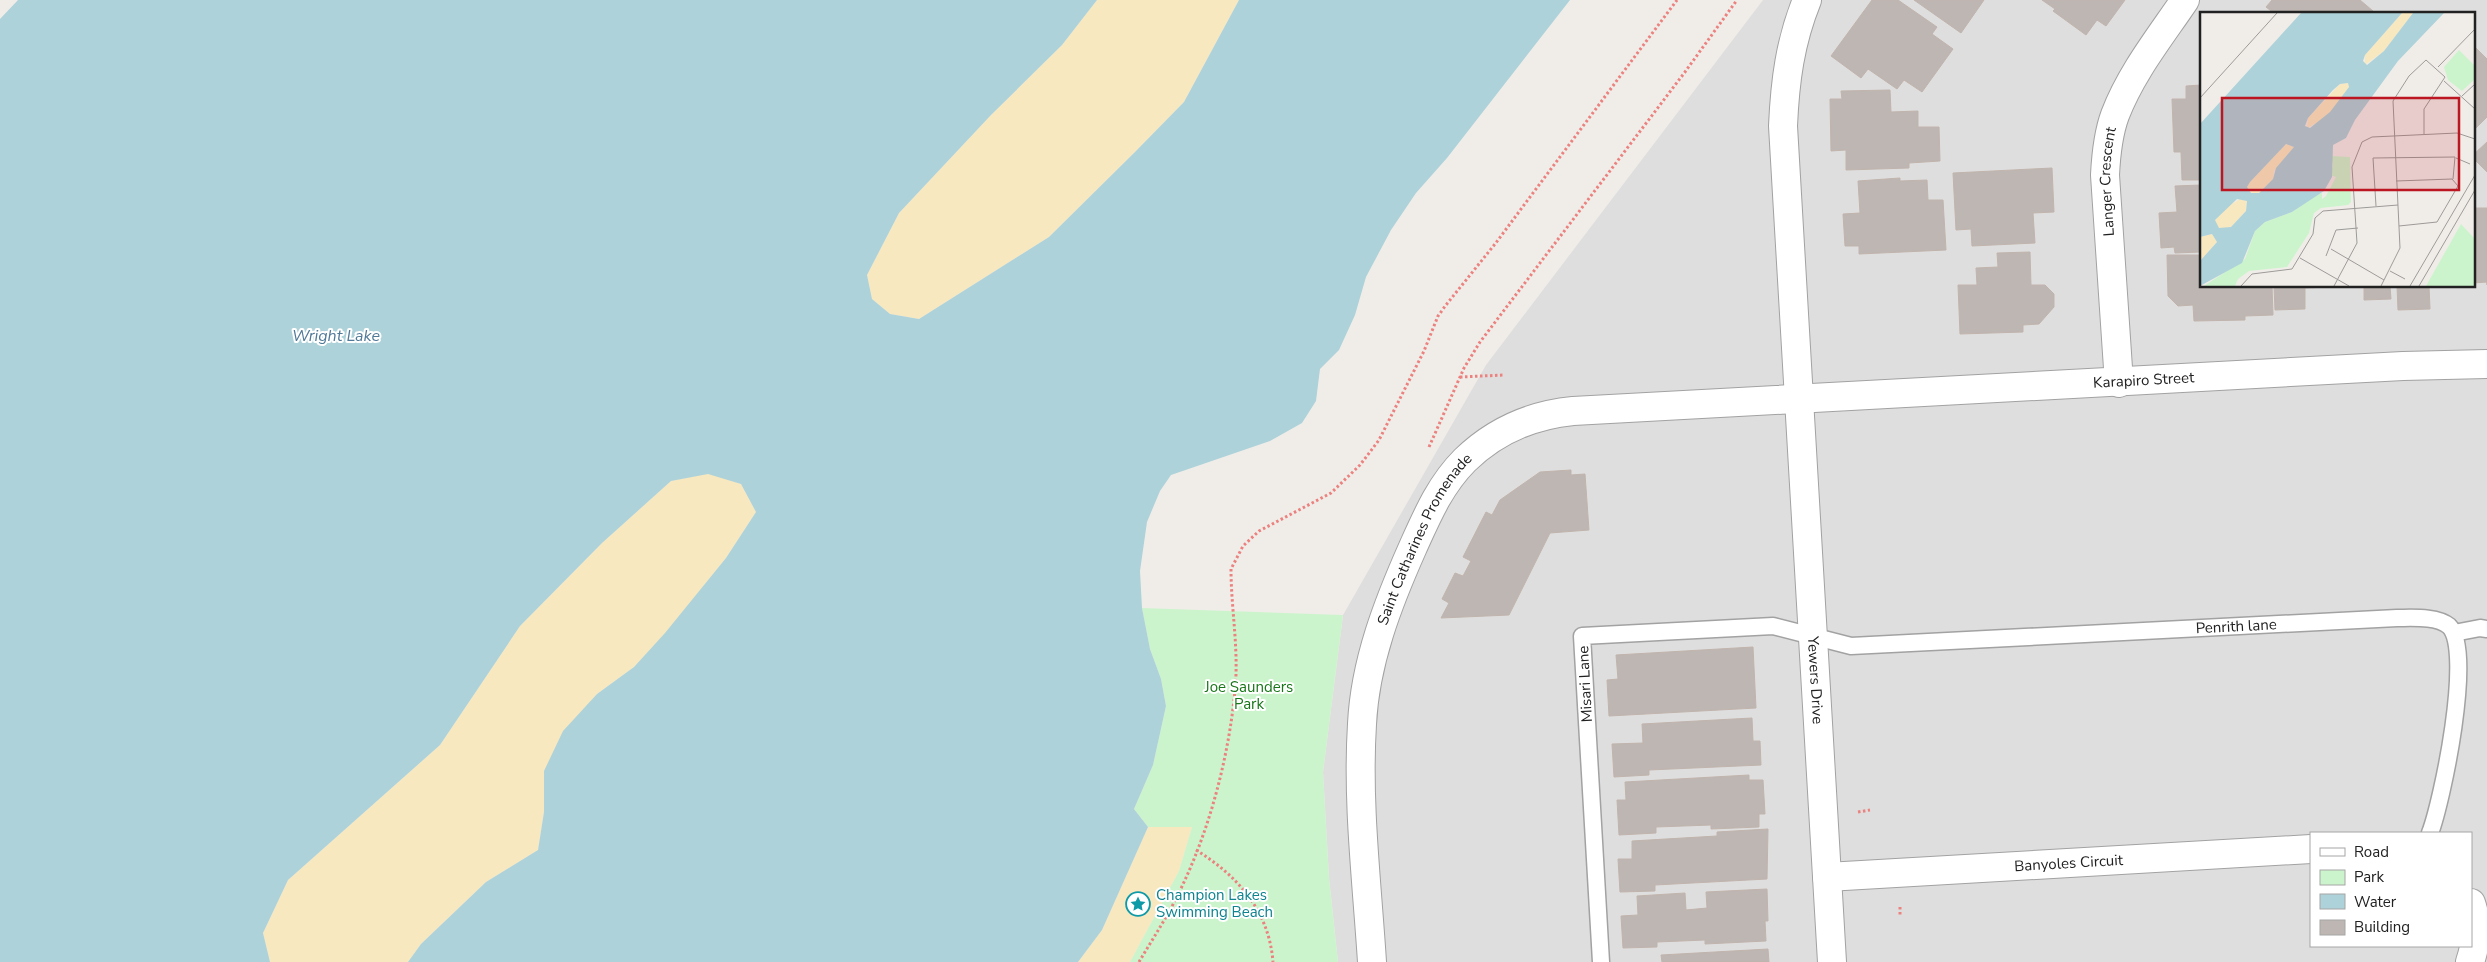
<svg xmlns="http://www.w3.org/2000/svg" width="2487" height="962" viewBox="0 0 2487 962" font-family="'Nunito Sans',sans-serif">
	<rect width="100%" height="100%" fill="#f0ede9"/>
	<path fill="#dfdede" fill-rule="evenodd" d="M1763 0H2487V962H1338L1329 878 1323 772 1343 615 1486 365ZM2201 14H2473V286H2201ZM2311 833H2471V946H2311Z"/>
	<g fill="#f7e8c0">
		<path d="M1097 0H1239L1184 102 1135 152 1049 237 919 319 890 314 872 299 867 275 899 213 991 115 1062 45Z"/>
		<path d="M708 473 741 484 756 512 726 558 666 633 634 667 597 694 544 771V812L538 850 486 882 421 944 408 962H270L263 933 288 880 440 745 520 626 602 543 671 481Z"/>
		<path d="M1148 827H1192L1179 871 1130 962H1078L1102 930Z"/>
	</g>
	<path fill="#ccf4cc" d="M1142 608 1343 615 1323 772 1329 878 1338 962H1130L1179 871 1192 827H1148L1134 809 1153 765 1166 706 1161 679 1150 649Z"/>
	<path fill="#aed2d9" d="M18 0H1097L1062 45 991 115 899 213 867 275 872 299 890 314 919 319 1049 237 1135 152 1184 102 1239 0H1570L1447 158 1416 193 1391 230 1366 277 1355 315 1339 350 1320 369 1316 401 1302 423 1270 441 1171 475 1160 491 1147 522 1140 571 1142 608 1150 649 1161 679 1166 706 1153 765 1134 809 1148 827 1102 930 1078 962H408L421 944 486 882 538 850 544 812V771L563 731 597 694 634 667 665 633 726 558 756 512 741 484 708 474 671 481 602 543 520 626 440 745 288 880 263 933 270 962H0V19Z"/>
	<g fill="#beb6b2" stroke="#c1b4ad">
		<path d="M1872 0H1898L1937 27 1932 34 1953 49 1922 92 1904 80 1897 89 1868 69 1861 78 1831 56Z"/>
		<path d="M1914 0H1984L1961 33Z"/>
		<path d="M2042 0H2125L2106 26 2097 20 2086 35 2053 11 2055 9Z"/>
		<path d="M2272 0H2360L2373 11 2371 14H2275L2266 7Z"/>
		<path d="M2473 45 2487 59V117L2473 131Z"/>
		<path d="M2201 85V180H2182L2181 152H2174L2172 99H2186V86Z"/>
		<path d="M1890 90 1891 112 1918 111V127H1939L1940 161 1909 163V168L1846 170V150L1831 151 1830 99H1842L1841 91Z"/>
		<path d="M2487 142V172L2473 158V155Z"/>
		<path d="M2052 168 2054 212 2033 213 2035 243 1972 246 1971 229 1956 230 1953 173Z"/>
		<path d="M1900 178V181L1927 180 1928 200H1943L1946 250 1859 254V246H1845L1843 214 1860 213 1858 181Z"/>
		<path d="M2201 185V252L2175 253 2174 247 2161 248 2159 213 2177 212 2175 186Z"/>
		<path d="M2473 208H2487V285V282L2473 283Z"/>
		<path d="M2030 252 2031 285H2045L2054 294V307L2039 324 2023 325V332L1960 334 1958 285H1977L1976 268 1998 267 1997 253Z"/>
		<path d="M2167 255H2201V286H2272L2273 315 2245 316V320L2194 321 2193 305 2178 306 2168 296Z"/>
		<path d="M2274 286H2328V287L2305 288V309L2275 310Z"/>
		<path d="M2364 286H2390L2391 299 2364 300Z"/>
		<path d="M2397 286H2429L2430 309 2398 310Z"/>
		<path d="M1571 470V475L1585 474 1589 530 1550 533 1509 615 1441 618 1449 603 1442 599 1455 573 1463 576 1471 561 1463 557 1486 512 1492 515 1500 500 1540 472Z"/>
		<path d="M1753 647 1756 708 1609 716 1607 680 1618 679 1616 655Z"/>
		<path d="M1752 718 1753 741H1760L1761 765 1649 770V775L1614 777 1612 744 1643 743 1642 724Z"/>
		<path d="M1749 775V780H1763L1765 814H1759V827L1711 829V825L1656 827V833L1619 835 1617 800H1626L1625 782Z"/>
		<path d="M1768 829 1767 879 1655 885V891L1620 892 1618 859H1632V841L1717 836V832Z"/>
		<path d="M1767 889 1768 921H1765L1766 941 1705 944V940L1657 942V947L1623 948 1621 916 1638 915 1637 896 1685 893 1686 910 1707 908 1706 892Z"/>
		<path d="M1768 949 1769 962H1662L1661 955Z"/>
	</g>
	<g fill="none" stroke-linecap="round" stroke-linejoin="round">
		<g stroke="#a2a2a2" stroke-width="19">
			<g id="service">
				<path d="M2454 633 2480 628 2487 629"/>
				<path id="s1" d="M1601 962 1582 636 1773 626 1851 646 2397 618C2412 618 2437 616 2449 626 2474 650 2442 802 2430 833"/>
			</g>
		</g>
		<g stroke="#a2a2a2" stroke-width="30">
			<g id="minor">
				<path id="s2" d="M1807 0C1790 42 1785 81 1783 126L1832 962"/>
				<path id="s3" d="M2119 383 2105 175C2106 155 2108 134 2115 115 2131 73 2160 37 2185 0"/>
				<path id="s4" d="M1827 877 2311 849"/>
				<path id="s5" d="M1372 962C1367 883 1357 803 1362 724 1365 662 1388 603 1413 547 1427 516 1440 485 1465 460 1495 431 1532 415 1573 411L2403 366 2487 364"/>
				<path d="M2470 962C2477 941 2478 923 2471 903"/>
			</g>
		</g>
		<g stroke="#eb827f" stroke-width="3" stroke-dasharray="2.5 2.5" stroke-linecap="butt">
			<path d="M1460 377 1504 375"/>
			<path d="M1429 447 1464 368 1480 342 1685 72 1737 0"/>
			<path d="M1858 812 1870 810"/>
			<path d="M1196 850C1238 876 1269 911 1273 962"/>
			<path d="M1900 907V915"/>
			<path d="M1139 962C1149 945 1160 928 1170 910 1206 844 1228 764 1235 690 1239 649 1231 609 1231 569L1243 546 1259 531 1331 493 1360 465 1379 440 1424 351 1438 316 1446 305 1495 244 1677 0"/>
		</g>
		<use href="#service" stroke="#fff" stroke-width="16"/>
		<use href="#minor" stroke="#fff" stroke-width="28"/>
	</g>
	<defs>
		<g id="sight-ring" transform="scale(1.25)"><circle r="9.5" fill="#fff" stroke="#0f9aa8" stroke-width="1.5"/><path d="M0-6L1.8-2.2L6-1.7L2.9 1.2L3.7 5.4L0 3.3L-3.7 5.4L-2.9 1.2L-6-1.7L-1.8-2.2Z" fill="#0f9aa8"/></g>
	</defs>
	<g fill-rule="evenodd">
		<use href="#sight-ring" x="1138" y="904"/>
	</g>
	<g text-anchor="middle" stroke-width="4" stroke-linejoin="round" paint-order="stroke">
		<g font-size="15" fill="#212121" stroke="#fff">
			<text dy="5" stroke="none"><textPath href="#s3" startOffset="202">Langer Crescent</textPath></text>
			<text dy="5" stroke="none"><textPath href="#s5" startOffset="1218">Karapiro Street</textPath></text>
			<text dy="5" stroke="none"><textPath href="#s5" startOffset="436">Saint Catharines Promenade</textPath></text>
			<text dy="5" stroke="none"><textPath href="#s1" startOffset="984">Penrith lane</textPath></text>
			<text dy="5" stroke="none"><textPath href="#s2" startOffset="684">Yewers Drive</textPath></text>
			<text transform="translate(1585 684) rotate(-93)" y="5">Misari Lane</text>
			<text dy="5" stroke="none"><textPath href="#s4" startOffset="242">Banyoles Circuit</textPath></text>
		</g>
		<g font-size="15" fill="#187619" stroke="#fff">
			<text x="1249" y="692">Joe Saunders<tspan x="1249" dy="17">Park</tspan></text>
		</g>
		<g font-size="15" fill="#0d838f" stroke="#fff" text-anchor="start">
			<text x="1156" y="900">Champion Lakes<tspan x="1156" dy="17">Swimming Beach</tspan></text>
		</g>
		<g font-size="16" font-style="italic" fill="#507998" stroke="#fff">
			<text x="336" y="341">Wright Lake</text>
		</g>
	</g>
	<g transform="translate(2200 12)">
		<rect width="275" height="275" fill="#f0ede9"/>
		<path d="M202 1H213L184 39 165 53V43ZM140 72 148 71 149 75 135 96 122 108 107 116 108 106ZM86 132 94 135 74 159 73 167 59 181H51L47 175 50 170ZM40 187 47 189 46 199 31 215 24 217 16 215 15 208 28 194ZM12 222 17 230 0 249V225Z" fill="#f7e8c0"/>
		<path d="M259 38 275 54V67L262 79 248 68 244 55ZM131 144 150 145 151 190 148 193 121 196 114 201 109 221 87 255 49 259 38 267 35 274H4L45 247 55 219 65 210 92 200 116 183 122 181V187L126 184 136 165 130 163 133 153ZM261 212 275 227V274H226Z" fill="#ccf4cc"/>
		<path d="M101 1H202L165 43 163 49 167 53 184 39 213 1H244L198 49 155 108 146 126 133 133 132 165 124 179 92 200 65 210 55 219 42 251 0 274V249L17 230 12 222 0 225V112ZM148 71 149 75 130 100 110 116 105 114 108 106 133 78 140 72ZM86 132 94 135 76 156 73 167 59 181H51L47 175 50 170ZM37 187 47 189 46 199 31 215 19 216 15 208Z" fill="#aed2d9" fill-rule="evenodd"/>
		<path fill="none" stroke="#9d9b99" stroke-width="1" d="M238 55 275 17M244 69 275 97M262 84 275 72M0 86 77 1M256 146 270 152M196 169 252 167 258 174 237 210 199 214M176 194 173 146 255 145 253 167M131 237 184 268M126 244 136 218 158 216M100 246 149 274M190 259 205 267M41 274 52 262 92 257 113 222 115 206 123 199 198 193M134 274 157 231 152 155 162 130 172 125 257 121 275 127M181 274 200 236 193 89 209 64 226 48 245 65 224 97V122M210 274 275 163M219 274 275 178"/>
		<path fill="#bc1623" fill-opacity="0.15" stroke="#bc1623" stroke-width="2.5" d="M22 86H259V178H22Z"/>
		<rect width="275" height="275" fill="none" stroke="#212121" stroke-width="2.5"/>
	</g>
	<rect x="2310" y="832" width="162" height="115" fill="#ffffff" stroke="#a6a6a6"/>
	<rect x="2320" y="848" width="25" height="8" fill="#ffffff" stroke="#a6a6a6"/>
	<text x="2354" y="857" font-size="15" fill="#212121">Road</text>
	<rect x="2320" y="870" width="25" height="15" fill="#ccf4cc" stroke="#a6a6a6"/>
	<text x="2354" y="882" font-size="15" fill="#212121">Park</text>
	<rect x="2320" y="894" width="25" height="15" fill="#aed2d9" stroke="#a6a6a6"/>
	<text x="2354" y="907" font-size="15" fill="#212121">Water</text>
	<rect x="2320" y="920" width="25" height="15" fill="#beb6b2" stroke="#a6a6a6"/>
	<text x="2354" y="932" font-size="15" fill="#212121">Building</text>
</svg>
